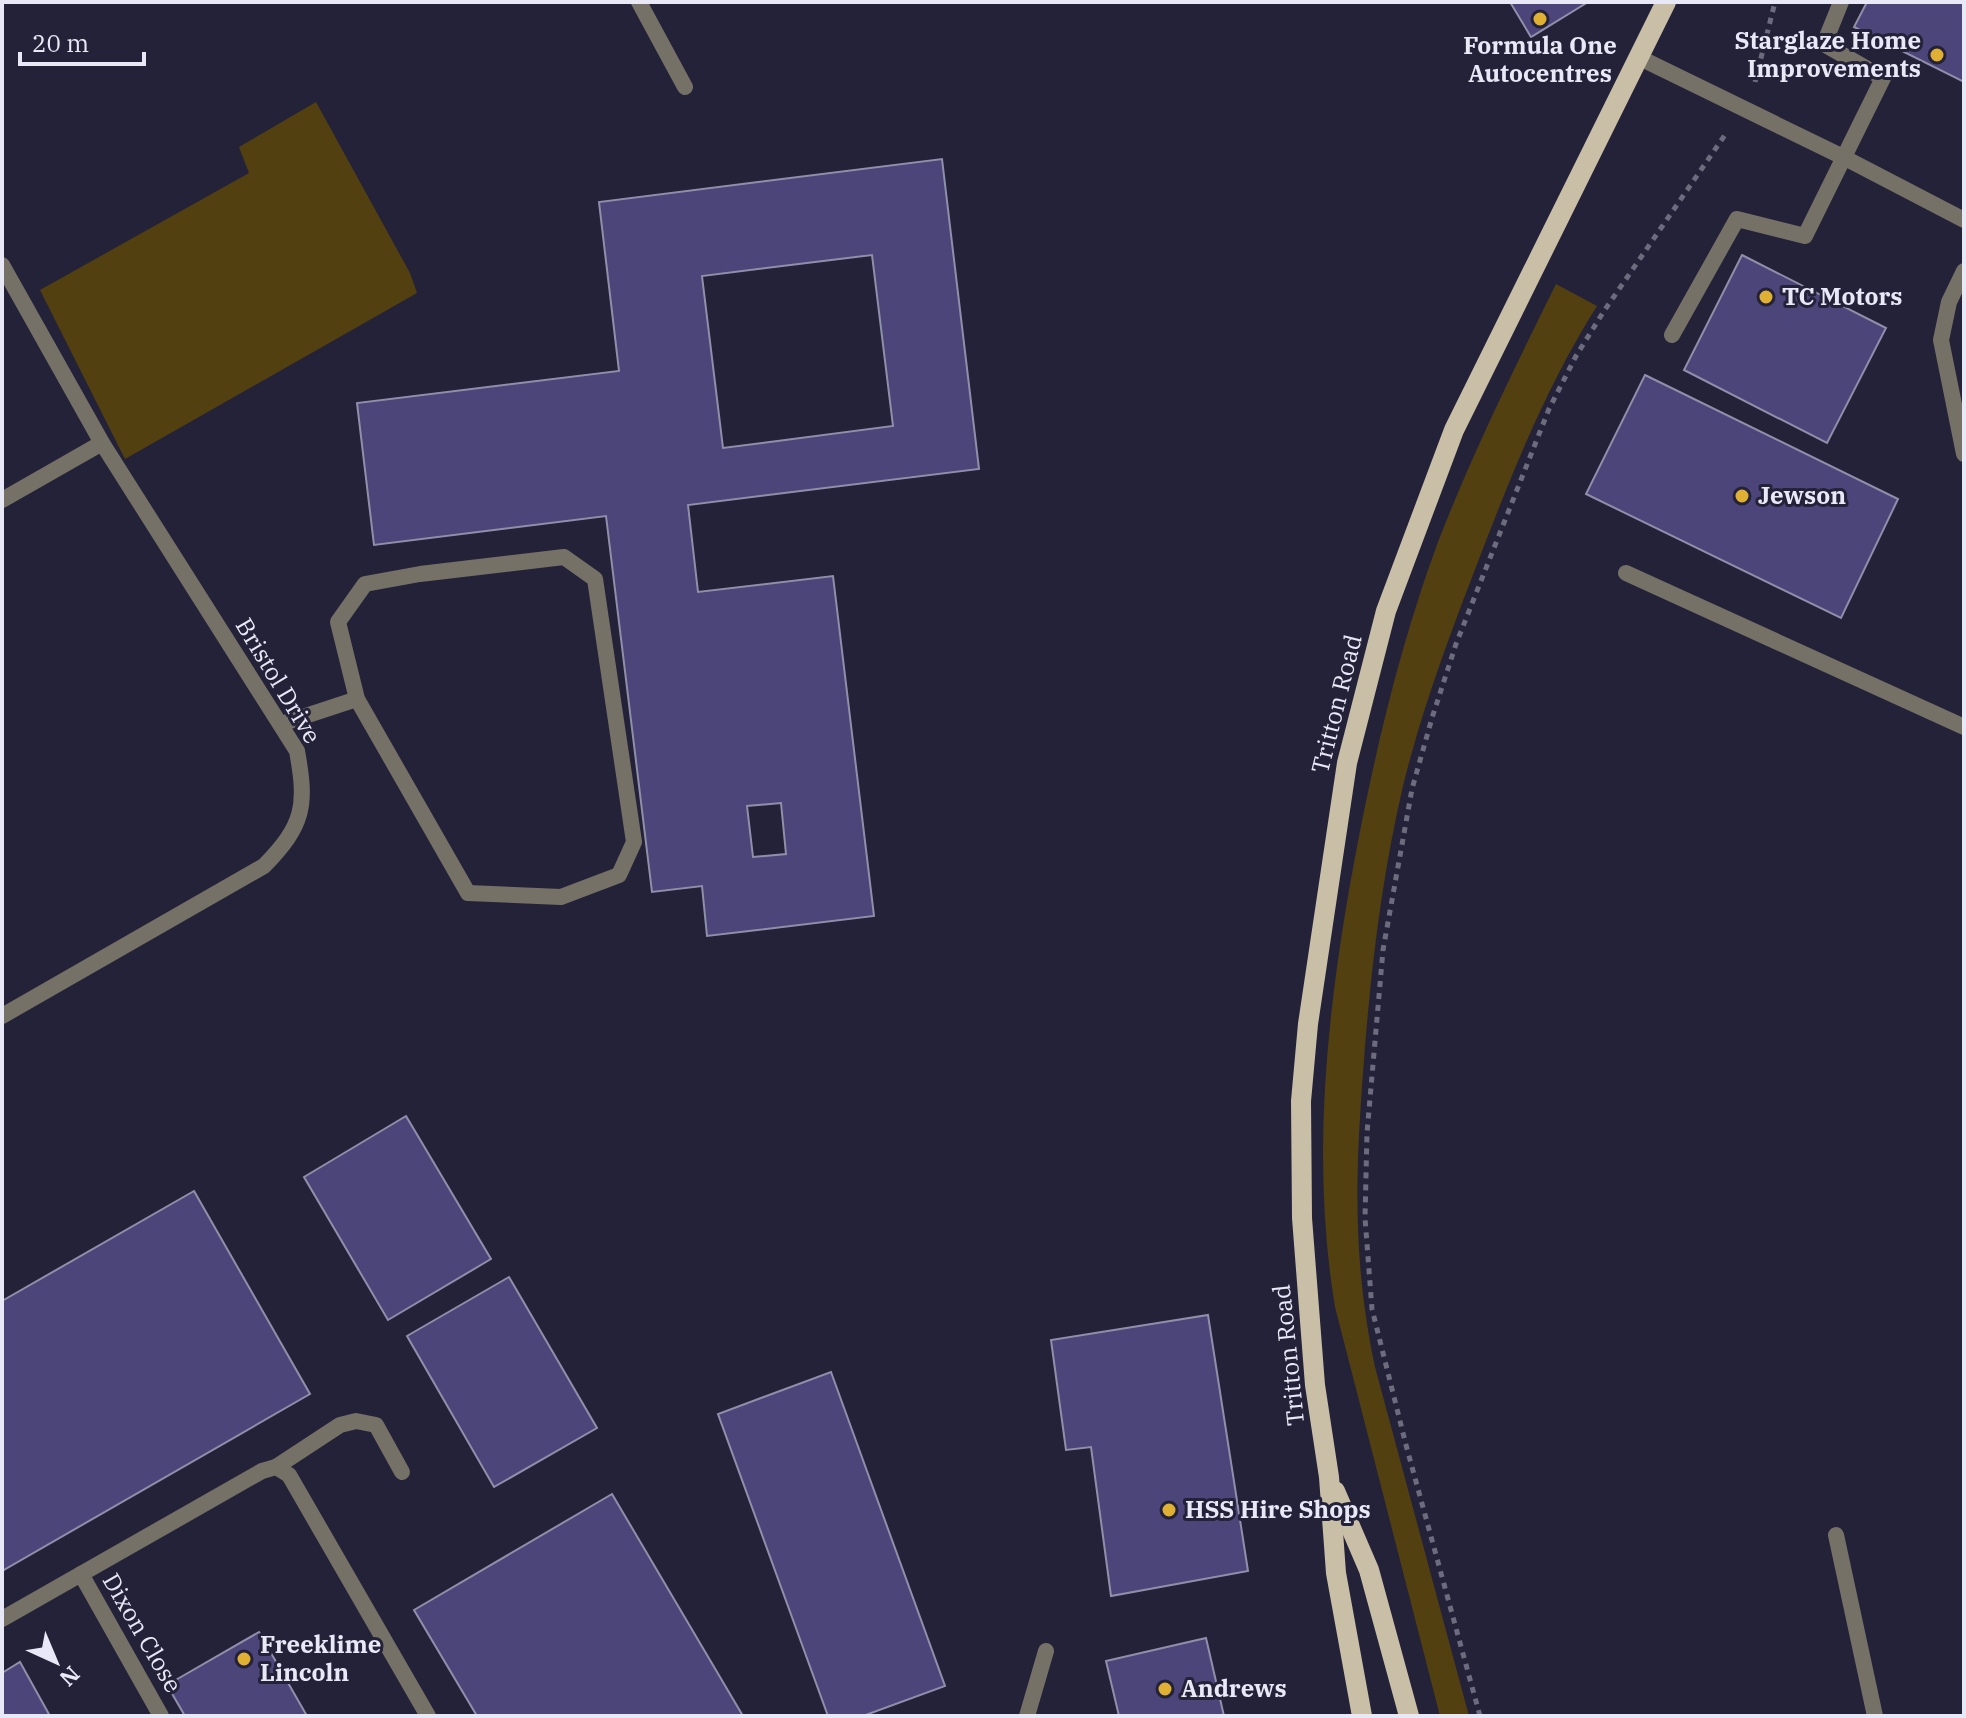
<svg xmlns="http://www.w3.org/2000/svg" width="1966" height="1718" viewBox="0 0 1966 1718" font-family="'IBM Plex Serif',serif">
	<rect width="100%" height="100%" fill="#242238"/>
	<g fill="#534010">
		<path d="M316 102 410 273 417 293 125 459 40 290 249 173 239 147Z"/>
		<path d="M1556 284 1597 306C1549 382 1516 463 1484 546 1454 624 1423 704 1403 786 1381 880 1370 977 1363 1073 1355 1178 1353 1263 1375 1367L1469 1716H1440L1335 1307C1308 1145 1331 976 1363 816 1382 723 1405 631 1438 542 1472 454 1514 369 1556 284Z"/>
	</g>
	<g fill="#4c457a" stroke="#908faa" stroke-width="2" fill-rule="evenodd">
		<path d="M1510 2H1588L1531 37Z"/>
		<path d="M1867 2H1964V82L1854 27Z"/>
		<path d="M942 159 979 469 688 505 698 592 833 576 874 916 707 936 702 886 652 892 606 516 374 545 357 403 619 371 599 202ZM872 255 893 426 723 448 702 276ZM781 803 786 854 753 857 747 806Z"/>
		<path d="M1742 255 1886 328 1827 443 1684 370Z"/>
		<path d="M1645 375 1898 499 1841 618 1586 494Z"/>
		<path d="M406 1116 491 1259 388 1320 304 1177Z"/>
		<path d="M194 1191 310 1394 2 1571V1301Z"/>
		<path d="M509 1277 597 1428 494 1487 407 1336Z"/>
		<path d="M1208 1315 1248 1571 1111 1596 1091 1447 1066 1450 1051 1340Z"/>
		<path d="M831 1372 945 1686 863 1716H828L718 1414Z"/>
		<path d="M612 1494 743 1716H477L414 1610Z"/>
		<path d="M259 1632 307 1716H185L167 1685Z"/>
		<path d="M1206 1638 1224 1716H1119L1106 1661Z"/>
		<path d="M20 1662 50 1716H2V1673Z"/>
	</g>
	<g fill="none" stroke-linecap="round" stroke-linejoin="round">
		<g stroke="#6d6c7f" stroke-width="5" stroke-dasharray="6 6" stroke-linecap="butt">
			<path d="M1755 82 1775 2"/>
			<path d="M1480 1716 1406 1445 1372 1309 1365 1218 1367 1133 1383 950 1412 789 1432 718 1456 644 1549 409 1576 356 1604 311 1727 132"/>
		</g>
		<g stroke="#767166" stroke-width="16">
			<path d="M639 2 685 87"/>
			<path d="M1672 335 1737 219 1805 236 1883 78 1824 44 1841 2"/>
			<path d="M1626 573 1964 727"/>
			<path d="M281 724 357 699 468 893 561 897 619 875 634 842 595 579 564 557 420 574 365 584 338 622 357 699"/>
			<path d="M276 1467 340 1425 356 1421 376 1425 402 1472"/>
		</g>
		<g stroke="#767166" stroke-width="16">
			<path d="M1638 57 1843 157 1964 220"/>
			<path d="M2 265 102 443 297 751C307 806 304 825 264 866L2 1016"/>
			<path d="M1964 271 1949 302 1941 340 1964 454"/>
			<path d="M2 500 102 443"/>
			<path d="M1836 1535 1875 1716"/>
			<path d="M81 1574 161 1716"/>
			<path d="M2 1619 262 1471 276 1467 289 1475 428 1716"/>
			<path d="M1027 1716 1046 1651"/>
		</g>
		<g stroke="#c9bea6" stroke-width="20">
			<path d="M1335 1491 1369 1570 1409 1716"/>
			<path d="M1362 1716 1336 1573 1329 1477 1315 1385 1302 1218 1301 1101 1308 1024 1347 763 1386 611 1454 430 1666 2"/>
		</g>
	</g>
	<g fill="#e0b034" stroke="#242238" stroke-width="3">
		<circle cx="1540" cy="19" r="8"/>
		<circle cx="1937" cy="55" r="8"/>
		<circle cx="1766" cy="297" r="8"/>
		<circle cx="1742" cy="496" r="8"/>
		<circle cx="1169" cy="1510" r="8"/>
		<circle cx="244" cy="1659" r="8"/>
		<circle cx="1165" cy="1689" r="8"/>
	</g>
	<g text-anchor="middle" stroke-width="6" stroke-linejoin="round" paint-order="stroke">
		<g font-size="24" font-weight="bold" fill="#e9e8f7" stroke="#242238" text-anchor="start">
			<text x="1921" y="49" text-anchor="end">Starglaze Home<tspan x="1921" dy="28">Improvements</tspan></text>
			<text x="1540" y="54" text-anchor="middle">Formula One<tspan x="1540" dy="28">Autocentres</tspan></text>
			<text x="1782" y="305">TC Motors</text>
			<text x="1758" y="504">Jewson</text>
			<text x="1185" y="1518">HSS Hire Shops</text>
			<text x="260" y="1653">Freeklime<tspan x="260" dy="28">Lincoln</tspan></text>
			<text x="1181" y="1697">Andrews</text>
		</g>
		<g font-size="24" fill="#e9e8f7" stroke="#242238">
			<text transform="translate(278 681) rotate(59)" y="8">Bristol Drive</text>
			<text transform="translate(1337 704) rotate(-76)" y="8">Tritton Road</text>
			<text transform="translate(1289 1355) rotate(-96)" y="8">Tritton Road</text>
			<text transform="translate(142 1633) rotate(60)" y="8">Dixon Close</text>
		</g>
	</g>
	<rect width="1966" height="1718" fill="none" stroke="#e9e8f7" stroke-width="8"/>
	<g transform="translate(56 1662) rotate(136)" stroke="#242238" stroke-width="6" paint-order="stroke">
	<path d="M0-6L14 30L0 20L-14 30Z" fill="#e9e8f7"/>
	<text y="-12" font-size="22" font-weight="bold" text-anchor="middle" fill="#e9e8f7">N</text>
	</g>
	<path d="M20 52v12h124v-12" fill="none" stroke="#e9e8f7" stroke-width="4"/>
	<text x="32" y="52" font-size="24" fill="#e9e8f7" stroke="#242238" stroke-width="6" paint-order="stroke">20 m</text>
</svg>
